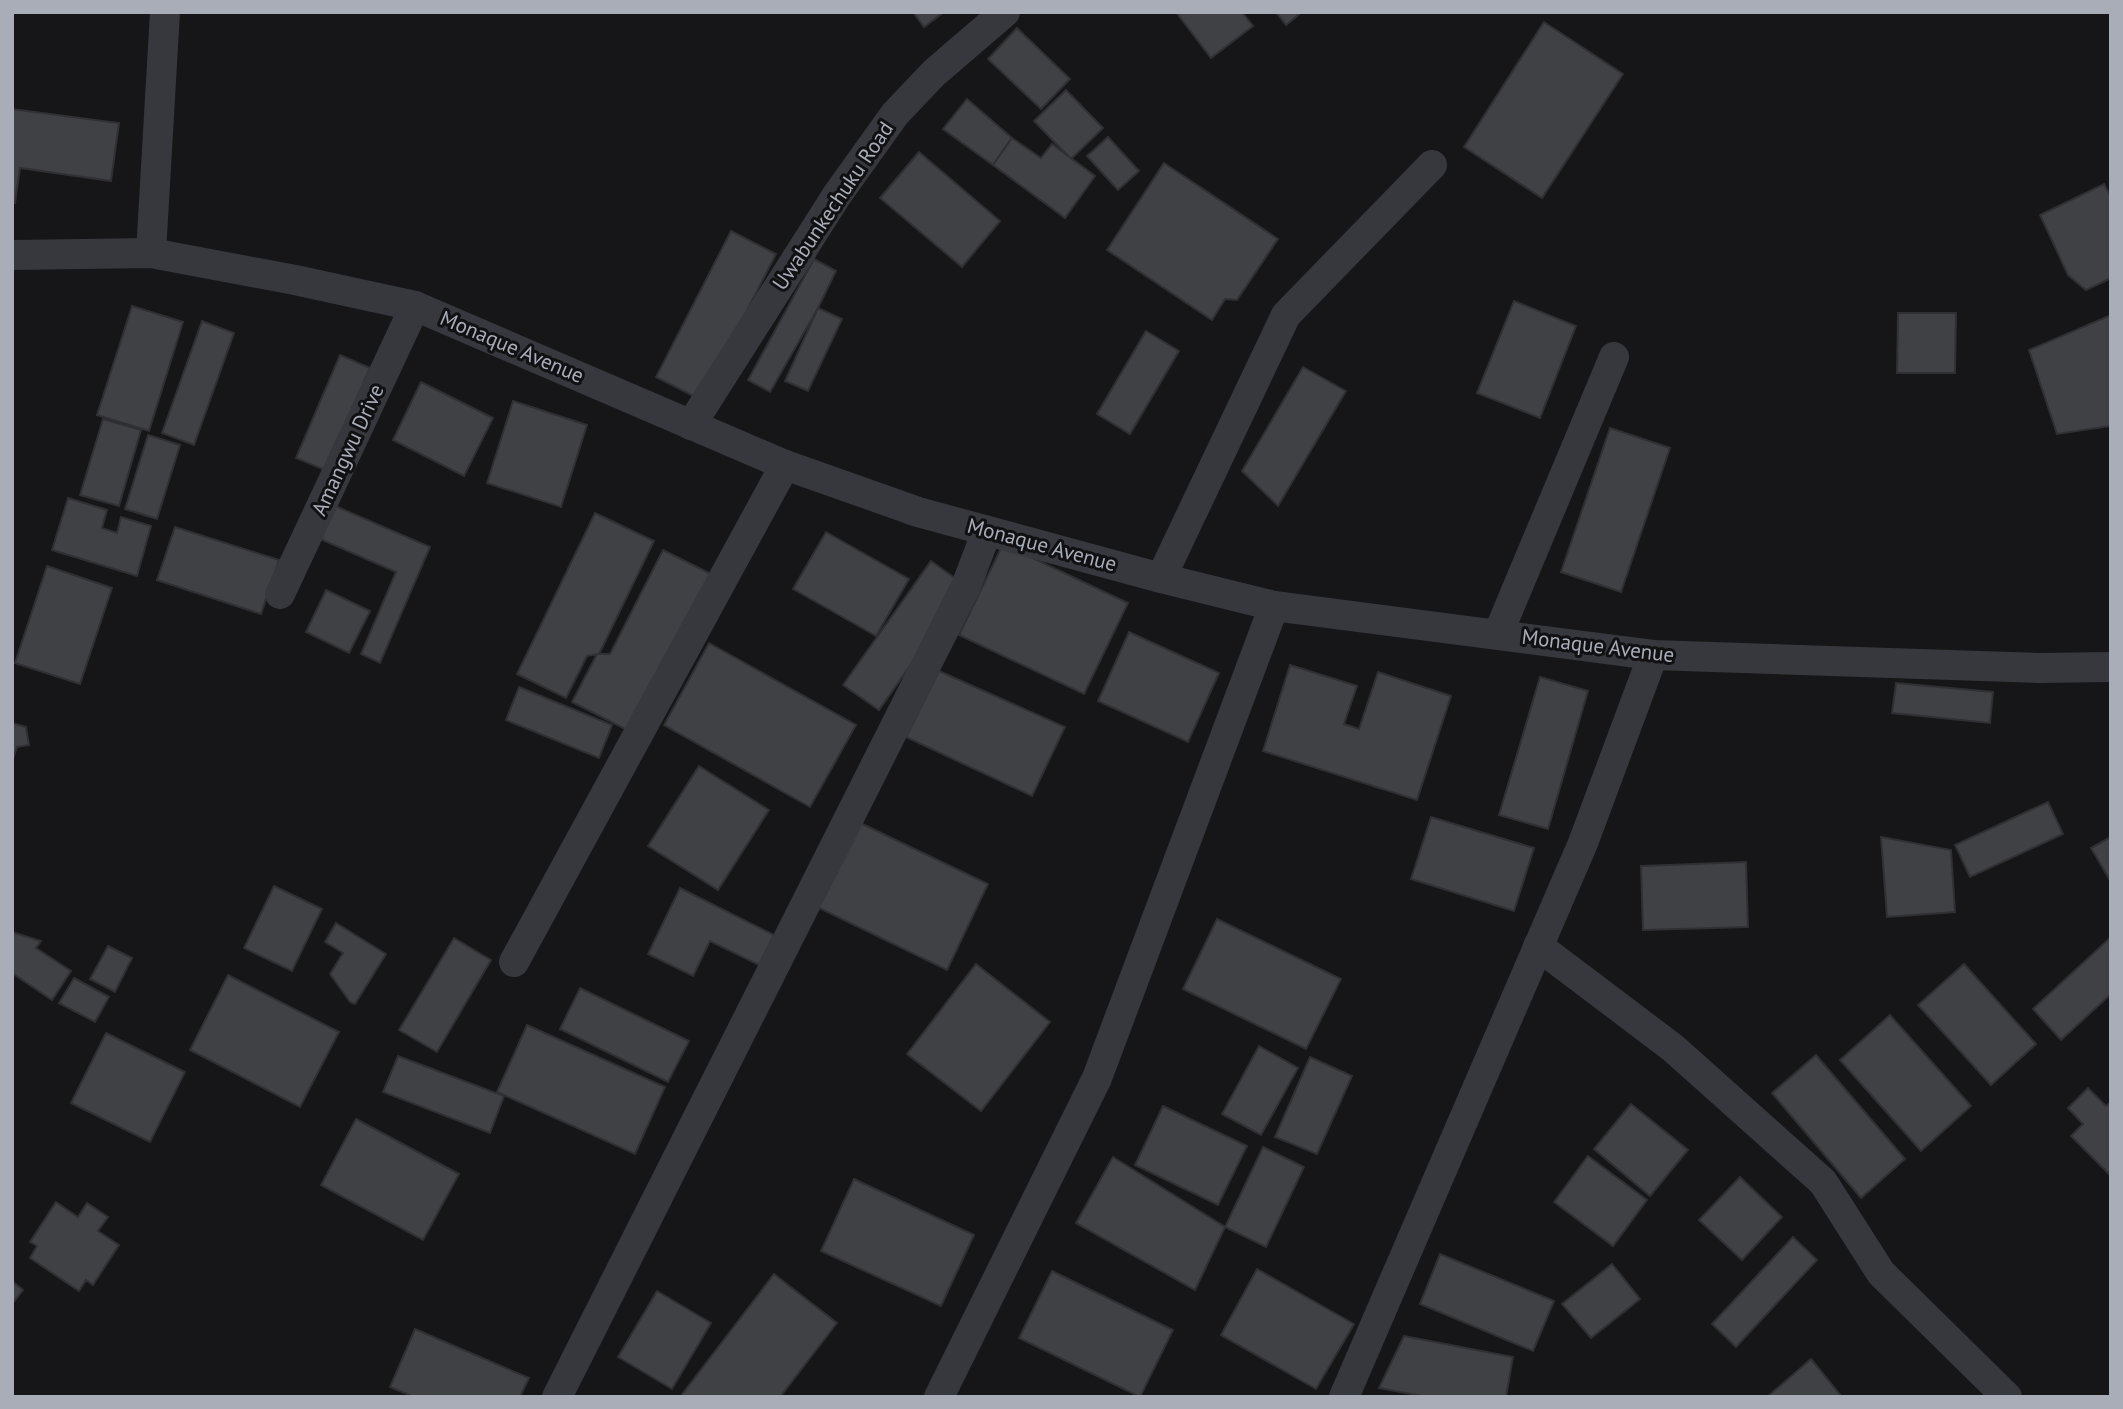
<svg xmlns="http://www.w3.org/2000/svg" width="2123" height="1409" viewBox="0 0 2123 1409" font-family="'PT Sans',sans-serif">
	<rect width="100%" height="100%" fill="#161618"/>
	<g fill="#404145" stroke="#303034" stroke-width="2">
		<path d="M913 12H944L924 27Z"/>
		<path d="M1176 12H1242L1253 26 1211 58Z"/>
		<path d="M1276 12H1302L1286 25Z"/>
		<path d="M1544 22 1623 74 1542 198 1464 147Z"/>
		<path d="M1017 28 1070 79 1041 109 988 59Z"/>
		<path d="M1066 90 1103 128 1071 159 1034 121Z"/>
		<path d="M967 99 1012 138 993 165 943 129Z"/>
		<path d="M12 109 119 123 111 181 20 168 15 203H12Z"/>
		<path d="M1108 137 1139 171 1118 190 1087 156Z"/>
		<path d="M1012 138 1041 158 1052 144 1095 176 1065 218 993 165Z"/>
		<path d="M919 152 1000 221 962 267 880 198Z"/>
		<path d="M1164 163 1278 239 1237 300 1225 299 1212 320 1107 250Z"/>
		<path d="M2104 184 2111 197V278L2086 290 2068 275 2040 215Z"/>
		<path d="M731 231 776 254 701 400 656 377Z"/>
		<path d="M814 259 836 271 818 308 770 392 748 380Z"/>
		<path d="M1514 301 1576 326 1540 418 1477 393Z"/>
		<path d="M132 306 183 322 149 431 97 415Z"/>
		<path d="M818 308 842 319 808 391 785 381Z"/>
		<path d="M1898 313H1956L1955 373H1897Z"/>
		<path d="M2111 315V426L2057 434 2029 350Z"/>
		<path d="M202 321 234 333 194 445 162 433Z"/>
		<path d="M1146 331 1179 351 1130 434 1097 414Z"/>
		<path d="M340 355 370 368 325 470 296 458Z"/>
		<path d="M1303 367 1346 391 1278 506 1242 471Z"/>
		<path d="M421 382 493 418 464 476 393 440Z"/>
		<path d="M513 401 587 425 561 507 487 483Z"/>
		<path d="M103 419 141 430 119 506 80 495Z"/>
		<path d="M1610 428 1670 448 1621 592 1561 572Z"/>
		<path d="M148 435 180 445 157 519 125 509Z"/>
		<path d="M68 498 107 510 102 528 117 533 121 517 151 526 137 576 52 550Z"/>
		<path d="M333 505 430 547 380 663 361 654 396 572 318 538Z"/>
		<path d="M595 513 654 541 599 654 587 656 566 698 517 674Z"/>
		<path d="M175 527 279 560 261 614 157 580Z"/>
		<path d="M826 532 909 579 876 636 793 589Z"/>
		<path d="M1003 544 1128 603 1084 694 959 635Z"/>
		<path d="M663 550 711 574 631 732 572 702 597 654H610Z"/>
		<path d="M931 561 966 586 879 710 843 685Z"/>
		<path d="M47 566 112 588 80 684 15 663Z"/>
		<path d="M326 590 370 611 349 653 306 632Z"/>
		<path d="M1129 632 1219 673 1188 742 1098 701Z"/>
		<path d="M709 643 856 725 810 807 664 725Z"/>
		<path d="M1290 665 1357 686 1344 724 1359 729 1378 672 1451 696 1417 800 1263 751Z"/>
		<path d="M939 671 1065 727 1032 796 906 737Z"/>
		<path d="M1540 677 1588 691 1548 829 1499 815Z"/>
		<path d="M1896 683 1993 692 1990 723 1892 713Z"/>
		<path d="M519 687 612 725 599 758 506 720Z"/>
		<path d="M12 723 26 727 29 745 17 747 12 762Z"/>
		<path d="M699 766 769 810 718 890 648 846Z"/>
		<path d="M2048 802 2063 834 1970 877 1955 845Z"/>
		<path d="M1431 817 1534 848 1514 911 1411 879Z"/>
		<path d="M854 820 988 884 947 970 813 905Z"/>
		<path d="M1881 837 1951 850 1955 912 1887 917Z"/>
		<path d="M2111 837V882L2091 848Z"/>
		<path d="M1746 862 1748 927 1643 930 1641 866Z"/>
		<path d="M274 886 322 909 292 971 244 948Z"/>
		<path d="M680 888 774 935 759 965 710 941 693 976 648 954Z"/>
		<path d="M1217 919 1341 979 1306 1049 1183 989Z"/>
		<path d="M336 923 386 954 355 1004 350 1002 330 974 343 953 325 942Z"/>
		<path d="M12 932 41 941 36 948 71 971 52 1000 12 973Z"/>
		<path d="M2111 937V994L2061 1040 2033 1009Z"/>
		<path d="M454 938 491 960 437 1052 399 1030Z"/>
		<path d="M108 946 132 958 115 992 90 979Z"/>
		<path d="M976 964 1050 1022 981 1111 907 1054Z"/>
		<path d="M1964 964 2036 1044 1991 1085 1918 1005Z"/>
		<path d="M228 975 339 1032 300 1107 190 1050Z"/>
		<path d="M74 978 109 997 95 1022 59 1003Z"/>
		<path d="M580 988 689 1041 668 1082 560 1029Z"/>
		<path d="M1890 1015 1971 1106 1921 1151 1840 1060Z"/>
		<path d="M527 1025 665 1087 635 1154 497 1092Z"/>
		<path d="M106 1033 185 1072 150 1142 71 1103Z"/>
		<path d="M1259 1046 1298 1068 1261 1135 1222 1114Z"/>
		<path d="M1816 1055 1905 1159 1861 1198 1772 1093Z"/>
		<path d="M398 1056 504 1096 490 1133 383 1092Z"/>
		<path d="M1310 1057 1352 1076 1317 1154 1275 1137Z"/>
		<path d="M2088 1088 2106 1106 2111 1102V1176L2071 1136 2083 1124 2068 1108Z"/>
		<path d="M1631 1104 1688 1150 1650 1196 1594 1149Z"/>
		<path d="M1163 1106 1247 1146 1218 1205 1135 1165Z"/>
		<path d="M356 1119 459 1174 423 1240 321 1185Z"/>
		<path d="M1263 1147 1304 1167 1266 1247 1225 1227Z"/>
		<path d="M1588 1156 1647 1200 1613 1246 1554 1202Z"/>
		<path d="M1113 1157 1225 1227 1195 1290 1076 1223Z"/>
		<path d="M1740 1177 1782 1217 1742 1260 1699 1220Z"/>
		<path d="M854 1179 974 1235 941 1306 821 1251Z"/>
		<path d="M56 1202 78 1217 87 1203 108 1217 98 1231 119 1245 93 1285 86 1280 79 1291 30 1258 37 1246 30 1242Z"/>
		<path d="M1793 1237 1817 1260 1736 1347 1712 1324Z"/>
		<path d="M1440 1254 1554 1301 1533 1351 1420 1304Z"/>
		<path d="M1612 1264 1640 1299 1591 1338 1562 1304Z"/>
		<path d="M1257 1269 1354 1324 1316 1389 1221 1335Z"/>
		<path d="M1052 1271 1173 1330 1140 1397 1019 1338Z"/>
		<path d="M774 1274 837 1323 780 1397H680Z"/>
		<path d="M12 1281 23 1290 12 1304Z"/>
		<path d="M657 1291 711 1323 672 1389 618 1357Z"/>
		<path d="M415 1329 529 1378 520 1397H414L390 1387Z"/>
		<path d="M1404 1336 1513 1357 1506 1397H1427L1379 1388Z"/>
		<path d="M1811 1359 1842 1397H1767Z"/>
	</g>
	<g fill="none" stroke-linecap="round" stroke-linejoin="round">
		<g stroke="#37383d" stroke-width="30">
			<path d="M151 253 165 12"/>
			<path d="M12 255 151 253 295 280 415 306 785 465 918 512 1161 578 1274 606 1653 655 2039 668 2111 667"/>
			<path d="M691 425 837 195 895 114 934 73 1005 12"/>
			<path d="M1161 578 1286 315 1432 165"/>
			<path d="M280 594 415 306"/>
			<path d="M1498 634 1614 357"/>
			<path d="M1538 946 1673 1048 1823 1182 1881 1273 2007 1397"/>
			<path d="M514 962 785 465"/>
			<path d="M557 1397 966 586 987 531"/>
			<path d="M939 1397 1097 1078 1274 606"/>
			<path d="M1344 1397 1583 843 1653 655"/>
		</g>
	</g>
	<g text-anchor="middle" stroke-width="6" stroke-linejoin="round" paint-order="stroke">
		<g font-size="21" fill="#a8adb8" stroke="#111113">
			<text transform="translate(833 206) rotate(-56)" y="7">Uwabunkechuku Road</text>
			<text transform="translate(512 347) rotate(23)" y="7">Monaque Avenue</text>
			<text transform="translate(348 450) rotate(-65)" y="7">Amangwu Drive</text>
			<text transform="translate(1042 545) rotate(15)" y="7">Monaque Avenue</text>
			<text transform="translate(1598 646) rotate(7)" y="7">Monaque Avenue</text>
		</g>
	</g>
	<rect width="2123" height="1409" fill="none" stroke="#a8adb8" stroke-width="28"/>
</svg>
